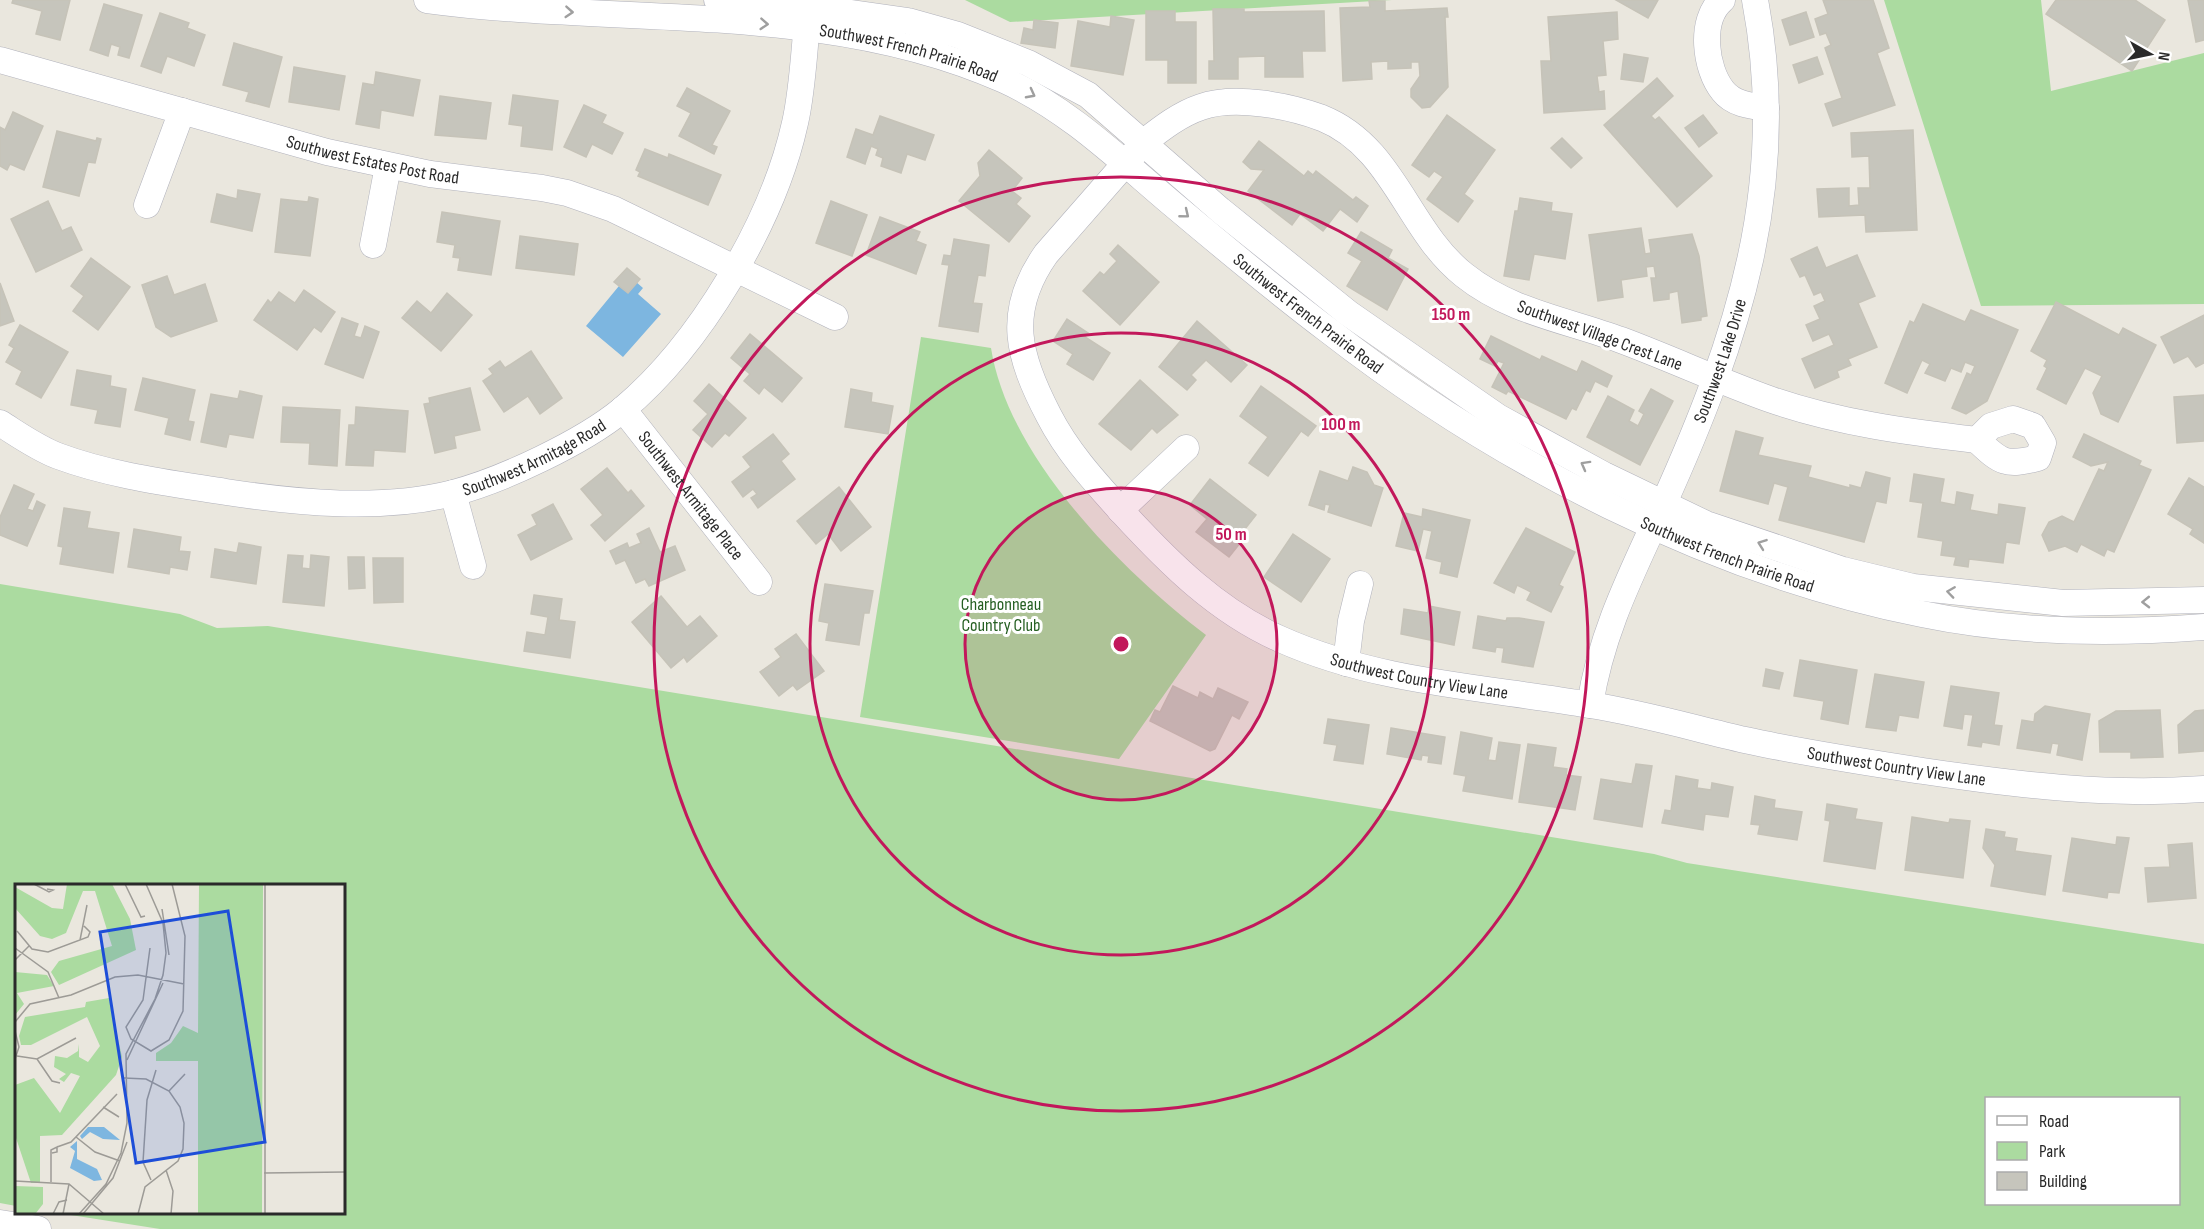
<svg xmlns="http://www.w3.org/2000/svg" width="2204" height="1229" viewBox="0 0 2204 1229" font-family="'Sofia Sans Condensed',sans-serif">
	<rect width="100%" height="100%" fill="#eae7de"/>
	<g fill="#abdba0" fill-rule="evenodd">
		<path d="M965 0H1392L1010 22Z"/>
		<path d="M1884 0H2041L2051 91 2204 53V304L1981 306Z"/>
		<path d="M921 337 991 348C1008 457 1122 571 1206 635L1119 759 860 717Z"/>
		<path d="M0 584 180 614 217 628 268 626 1654 854 1687 863 2204 944V1229H160L58 1213 344 1212V886H16V1206L0 1203ZM2178 1098V1204H1986V1098Z"/>
	</g>
	<path fill="#7db6e0" d="M628 275 643 288 638 294 661 314 623 357 586 326Z"/>
	<g fill="#c6c5bc" stroke="#c6c3b8" stroke-width="1.5">
		<path d="M13 0H70L60 40 36 34 42 11 12 3Z"/>
		<path d="M1616 0H1658L1648 18Z"/>
		<path d="M1823 0H1873L1889 48 1877 53 1895 105 1833 126 1825 104 1842 98 1825 48 1831 45 1826 33 1820 35 1815 19 1828 14Z"/>
		<path d="M2056 0H2135L2165 20 2132 71 2046 14Z"/>
		<path d="M2188 0H2204V40L2196 42Z"/>
		<path d="M1369 1H1385V11L1447 8 1448 17H1445L1448 87 1430 107 1422 108 1411 97V89L1420 76 1419 62H1411V68L1388 69V61L1371 62 1372 79 1343 81 1340 8 1370 7Z"/>
		<path d="M104 4 142 15 129 58 118 55 120 47 111 44 108 56 90 50Z"/>
		<path d="M1213 9H1244V12L1324 11 1325 51H1302L1303 77H1265V56L1238 57V79H1209V61H1214Z"/>
		<path d="M1146 11H1175V22H1196V83H1168V60H1146Z"/>
		<path d="M1617 12 1618 39 1603 41 1606 75 1597 76 1599 92 1604 91 1605 109 1544 113 1541 61H1551L1548 17Z"/>
		<path d="M1806 12 1814 37 1790 45 1782 20Z"/>
		<path d="M160 13 189 23 187 28 205 35 194 66 167 56 161 73 141 66Z"/>
		<path d="M1111 16 1134 20 1123 75 1071 66 1078 21 1110 27Z"/>
		<path d="M1034 20 1058 23 1055 48 1021 43 1024 28 1033 30Z"/>
		<path d="M234 43 282 57 269 107 246 101 249 92 223 85Z"/>
		<path d="M1624 54 1648 58 1643 82 1621 79Z"/>
		<path d="M1817 57 1823 74 1799 83 1793 65Z"/>
		<path d="M294 67 345 76 339 110 289 102Z"/>
		<path d="M376 72 420 80 413 116 381 110 379 128 356 124 363 83 374 85Z"/>
		<path d="M1657 78 1673 96 1651 116 1655 120 1659 117 1712 176 1677 207 1604 125Z"/>
		<path d="M687 88 730 111 712 145 717 147 714 154 679 136 691 113 677 106Z"/>
		<path d="M513 95 558 101 552 150 521 146 523 126 509 124Z"/>
		<path d="M440 96 491 103 486 139 435 135Z"/>
		<path d="M584 105 606 115 602 123 623 133 612 154 592 144 586 157 564 147Z"/>
		<path d="M13 112 43 126 24 170 10 164 7 170 0 166V127L5 130Z"/>
		<path d="M1447 115 1495 150 1464 194 1473 201 1458 222 1427 199 1443 177 1434 171 1429 177 1412 165Z"/>
		<path d="M1703 115 1717 133 1699 147 1685 128Z"/>
		<path d="M880 116 934 135 925 160 907 154 901 173 881 166 883 158 876 155 878 149 871 146 865 164 847 157 856 129 873 135Z"/>
		<path d="M1913 130 1917 230 1866 232 1865 215 1819 217 1817 189 1849 188V206L1859 205 1858 188H1870L1869 156 1852 157 1851 133Z"/>
		<path d="M57 131 96 141 97 138 101 139 95 163 88 162 79 196 43 187Z"/>
		<path d="M1562 138 1582 158 1571 168 1551 148Z"/>
		<path d="M1259 141 1304 176 1308 171 1313 175 1316 171 1353 200 1356 197 1368 206 1357 222 1340 209 1323 231 1300 214 1292 225 1248 191 1264 170 1251 169 1243 162Z"/>
		<path d="M645 149 668 158 669 154 721 175 708 205 638 176 640 172 636 170Z"/>
		<path d="M989 150 1022 178 1012 191 1021 198 1016 204 1030 216 1009 242 959 201 980 176 978 163Z"/>
		<path d="M238 190 260 194 252 231 211 222 217 194 237 199Z"/>
		<path d="M309 197 318 199 310 256 275 252 281 199 308 202Z"/>
		<path d="M1520 198 1552 203 1551 211 1572 214 1565 259 1534 254 1529 280 1504 276 1515 211H1518Z"/>
		<path d="M48 201 62 231 71 227 82 250 36 272 11 219Z"/>
		<path d="M831 201 867 215 852 256 816 243Z"/>
		<path d="M442 212 500 221 491 275 458 270 460 258 453 257 455 245 437 242Z"/>
		<path d="M880 217 920 232 916 241 926 245 916 274 866 255Z"/>
		<path d="M1641 228 1645 254 1651 253 1649 240 1692 234 1699 256 1707 316 1701 317V320L1682 323 1678 291 1669 293V299L1654 301 1651 278H1656L1654 266 1646 267 1647 276 1621 280 1623 297 1598 301 1589 235Z"/>
		<path d="M1361 232 1392 250 1388 258 1408 269 1387 310 1347 286 1362 261 1348 253Z"/>
		<path d="M520 236 578 244 574 275 516 268Z"/>
		<path d="M954 239 989 245 985 276 978 275 973 303 982 304 978 332 939 326 949 265 942 264 944 255 951 256Z"/>
		<path d="M1118 245 1159 282 1120 325 1083 291 1100 272 1104 275 1117 261 1110 254Z"/>
		<path d="M1817 247 1826 268 1857 255 1875 296 1858 303 1877 347 1848 359 1851 365 1837 371 1839 377 1815 388 1802 359 1834 345 1829 334 1813 341 1806 325 1820 319 1814 306 1825 301 1821 292 1814 295 1805 275 1800 277 1791 259Z"/>
		<path d="M91 258 130 287 98 330 73 311 84 296 71 286Z"/>
		<path d="M627 268 640 279 628 293 614 282Z"/>
		<path d="M167 276 174 295 205 284 217 321 171 337 156 327 142 285Z"/>
		<path d="M0 283 14 321 0 326Z"/>
		<path d="M304 290 335 312 321 332 314 327 297 350 254 320 268 300 271 303 279 292 295 303Z"/>
		<path d="M447 293 472 315 441 351 402 318 417 301 431 313Z"/>
		<path d="M2056 302 2119 335 2123 328 2156 345 2118 422 2101 414 2093 393 2102 376 2085 368 2066 404 2037 389 2047 368 2044 366 2047 360 2031 351Z"/>
		<path d="M1923 304 1965 322 1971 310 2018 330 1987 401 1966 414 1952 408 1967 373 1971 375 1975 366 1965 362 1961 372 1951 368 1945 381 1925 373 1930 364 1922 360 1907 393 1885 383 1910 321 1914 323Z"/>
		<path d="M2204 315V363L2196 367 2188 356 2174 363 2161 337Z"/>
		<path d="M342 318 358 324 354 336 361 338 365 326 379 332 363 378 325 364Z"/>
		<path d="M1067 319 1088 333 1085 337 1110 353 1093 380 1067 364 1073 354 1053 341Z"/>
		<path d="M1197 321 1247 365 1231 382 1206 360 1191 375 1196 380 1187 390 1159 367Z"/>
		<path d="M20 325 68 352 41 398 16 384 22 371 6 362 14 348 9 345Z"/>
		<path d="M750 334 802 378 782 402 764 387 759 394 744 381 750 374 731 358Z"/>
		<path d="M1491 336 1540 360 1542 356 1577 372 1582 361 1612 376 1607 387 1595 381 1590 392 1586 390 1576 410 1572 408 1566 419 1508 391 1506 394 1492 387 1504 363 1498 361 1495 366 1480 359Z"/>
		<path d="M531 351 562 398 540 414 528 396 504 412 483 381 493 374 489 369 500 361 505 368Z"/>
		<path d="M77 370 111 376 110 386 126 389 120 427 95 423 98 410 71 405Z"/>
		<path d="M143 378 195 390 188 421 194 422 190 440 165 434 169 418 135 410Z"/>
		<path d="M1140 380 1178 415 1157 433 1152 428 1131 450 1099 424Z"/>
		<path d="M709 384 746 418 729 436 725 433 712 447 693 430 708 414 694 401Z"/>
		<path d="M1261 386 1316 426 1308 436 1301 431 1268 476 1249 463 1268 437 1240 416Z"/>
		<path d="M470 388 480 430 454 436 456 448 435 453 424 404 430 403 429 398Z"/>
		<path d="M851 389 872 393 871 402 893 406 888 434 845 427Z"/>
		<path d="M1651 389 1673 401 1640 465 1587 437 1608 396 1634 410 1629 421 1638 426 1644 414 1639 411Z"/>
		<path d="M240 391 262 396 253 438 229 434 226 447 201 442 211 394 238 399Z"/>
		<path d="M2204 395V441L2177 443 2174 397Z"/>
		<path d="M283 407 340 410 337 466 309 464 310 443 281 442Z"/>
		<path d="M356 407 408 411 405 452 374 450 373 466 346 465 349 425H355Z"/>
		<path d="M1736 431 1763 438 1758 455 1811 466 1808 477 1850 488V485L1861 488 1866 472 1890 478 1886 503 1876 501 1864 542 1779 520 1788 487 1774 483 1768 504 1720 491Z"/>
		<path d="M773 434 789 454 781 461 795 479 758 508 751 498 757 494 753 489 743 497 732 482 751 467 743 457Z"/>
		<path d="M2084 434 2141 461 2139 465 2151 470 2114 552 2107 549 2104 556 2081 544 2077 552 2065 546 2049 551 2042 535 2049 522 2062 516 2074 522 2099 469 2104 471 2108 462 2091 466 2073 457Z"/>
		<path d="M1353 467 1367 472 1374 485 1383 488 1371 526 1328 512 1330 505 1325 504 1324 510 1309 505 1320 471 1348 481Z"/>
		<path d="M607 468 628 493 631 490 644 506 605 541 591 525 603 515 581 489Z"/>
		<path d="M1914 474 1944 479 1940 502 1955 505 1957 492 1973 495 1970 510 1998 515 1999 504 2025 508 2019 544 2006 542 2003 563 1969 559 1968 567 1954 565 1956 557 1941 555 1943 541 1918 537 1923 503 1910 501Z"/>
		<path d="M2189 478 2204 487V543L2190 534 2193 529 2168 514Z"/>
		<path d="M1210 479 1256 515 1241 534 1245 537 1229 557 1196 532 1207 519 1190 505Z"/>
		<path d="M14 485 34 494 27 509 33 511 37 501 45 505 27 546 0 535V517Z"/>
		<path d="M839 487 871 527 841 551 828 534 816 544 797 521Z"/>
		<path d="M553 504 572 539 531 560 518 535 537 525 532 515Z"/>
		<path d="M64 508 90 512 87 528 119 533 113 573 60 564 63 547 58 546Z"/>
		<path d="M1423 509 1470 520 1457 577 1440 573 1442 562 1426 558 1432 531 1423 529 1418 551 1396 546 1404 513 1422 517Z"/>
		<path d="M649 528 660 552 675 546 685 570 649 586 645 579 636 583 625 560 616 564 610 551 627 543 629 548 641 543 637 534Z"/>
		<path d="M1526 528 1575 552 1559 585 1563 587 1551 612 1527 600 1531 592 1517 585 1514 593 1494 583Z"/>
		<path d="M134 529 181 537 179 551 190 552 187 570 170 567 169 574 128 567Z"/>
		<path d="M1293 534 1330 559 1301 602 1264 577Z"/>
		<path d="M239 543 261 547 256 584 211 577 215 549 237 553Z"/>
		<path d="M288 555 303 556 302 568 310 569 311 555 329 557 324 606 283 602Z"/>
		<path d="M348 557H364L365 588 349 589Z"/>
		<path d="M373 558H403V602L374 603Z"/>
		<path d="M825 584 873 591 869 613H864L859 645 826 640 829 623 819 621Z"/>
		<path d="M534 595 562 599 559 620 575 622 570 658 524 651 527 632 545 635 548 617 531 614Z"/>
		<path d="M661 596 687 627 700 616 717 636 687 662 684 657 671 668 632 622Z"/>
		<path d="M1429 606 1460 612 1454 645 1401 634 1404 609 1428 613Z"/>
		<path d="M1478 616 1506 621 1507 618H1519L1544 622 1533 667 1502 662 1504 648 1496 647 1495 652 1473 648Z"/>
		<path d="M796 634 824 671 797 690 793 685 779 696 760 672 781 657 775 649Z"/>
		<path d="M1800 660 1857 670 1848 724 1821 719 1824 701 1794 696Z"/>
		<path d="M1766 669 1783 673 1779 689 1763 686Z"/>
		<path d="M1875 674 1924 682 1918 718 1899 715 1896 731 1866 727Z"/>
		<path d="M1173 686 1198 698 1200 692 1213 699 1218 688 1248 702 1239 719 1232 715 1215 749 1210 751 1150 721 1155 710 1160 712Z"/>
		<path d="M1951 686 1999 693 1994 725 2002 726 1999 745 1982 742 1981 747 1968 745 1973 715 1964 714 1962 729 1944 726Z"/>
		<path d="M2045 706 2090 714 2082 760 2057 755 2059 744 2052 743 2050 753 2017 748 2022 720 2034 722 2035 714Z"/>
		<path d="M2160 710 2163 757 2131 758V752H2100L2099 721 2116 711Z"/>
		<path d="M2204 710V751L2179 753 2178 725 2195 711Z"/>
		<path d="M1328 719 1369 725 1363 764 1334 760 1337 745 1324 743Z"/>
		<path d="M1391 728 1445 737 1441 764 1428 762 1429 756 1422 755 1421 760 1387 754Z"/>
		<path d="M1461 732 1492 738 1488 760 1496 761 1499 742 1520 745 1512 799 1463 791 1466 776 1454 774Z"/>
		<path d="M1528 744 1556 748 1553 767 1567 769 1566 775 1581 777 1575 810 1519 802Z"/>
		<path d="M1636 764 1652 766 1642 827 1594 819 1601 779 1632 784Z"/>
		<path d="M1676 776 1698 780 1697 788 1711 790 1712 783 1733 787 1728 817 1705 814 1703 830 1662 823 1665 810 1671 811Z"/>
		<path d="M1755 796 1775 800 1774 808 1802 812 1797 840 1758 834 1760 825 1751 824Z"/>
		<path d="M1827 804 1857 809 1855 819 1882 823 1875 869 1824 861 1830 821 1825 820Z"/>
		<path d="M1912 817 1949 823 1950 819 1970 821 1963 878 1905 870Z"/>
		<path d="M1986 829 2005 832 2004 837 2017 839 2015 851 2051 856 2045 895 1991 886 1995 865 1983 848Z"/>
		<path d="M2117 837 2129 838 2119 893 2108 892 2107 898 2063 891 2072 838 2116 845Z"/>
		<path d="M2192 843 2196 898 2148 902 2145 868 2170 867 2168 845Z"/>
	</g>
	<g fill="none" stroke-linecap="round" stroke-linejoin="round">
		<g stroke="#b1b2bc" stroke-width="27">
			<g id="minor">
				<path id="s1" d="M427 0C618 26 825 0 1004 80 1070 110 1121 161 1176 207 1226 249 1276 291 1328 330 1498 462 1710 572 1922 614 2013 633 2111 634 2204 627"/>
				<path d="M717 0 808 7 908 21 958 35 1028 63 1088 95 1220 210 1348 313 1498 417 1604 475 1706 524 1843 570 1913 587 2063 603 2204 600"/>
				<path d="M1722 0C1699 20 1705 69 1723 91 1733 104 1751 106 1766 108"/>
				<path id="s2" d="M0 60 327 152 430 174 542 188 567 193 613 209 835 317"/>
				<path d="M147 205 182 111"/>
				<path d="M373 245 388 166"/>
				<path id="s3" d="M623 409 759 582"/>
				<path d="M2013 419 2033 426 2043 443 2038 458C2006 466 2001 463 1977 440L1991 426Z"/>
				<path id="s4" d="M0 423C19 435 37 448 58 456 112 476 170 483 226 492 298 503 381 511 453 493 503 480 583 442 622 410 700 345 773 222 795 123 803 88 804 49 808 13"/>
				<path id="s5" d="M1977 440C1908 432 1839 423 1772 400 1721 382 1672 359 1621 340 1567 320 1510 312 1464 275 1407 230 1394 147 1322 118 1290 106 1235 95 1201 107 1180 114 1162 128 1144 142L1046 254C1005 312 1018 357 1049 416 1068 453 1096 483 1123 513 1169 563 1217 611 1280 639 1378 683 1486 687 1590 705 1642 713 1693 728 1745 740 1804 753 1864 762 1923 771 2017 785 2109 796 2204 789"/>
				<path d="M453 493 473 566"/>
				<path d="M1120 510 1186 448"/>
				<path d="M1346 663 1351 621 1360 584"/>
				<path id="s6" d="M1590 705C1601 632 1633 571 1663 505 1738 339 1790 184 1755 0"/>
				<path d="M0 1223 38 1229"/>
			</g>
		</g>
		<use href="#minor" stroke="#fff" stroke-width="26"/>
	</g>
	<defs><path id="oneway-chevron" d="M-2-3.5L2.5 0L-2 3.5" fill="none" stroke-width="1.6" stroke-linecap="round" stroke-linejoin="round" transform="scale(1.5)"/></defs>
	<g stroke="#9f9f9f">
		<use href="#oneway-chevron" transform="translate(569 12) rotate(4)"/>
		<use href="#oneway-chevron" transform="translate(764 24) rotate(4)"/>
		<use href="#oneway-chevron" transform="translate(1031 94) rotate(28)"/>
		<use href="#oneway-chevron" transform="translate(1185 214) rotate(39)"/>
		<use href="#oneway-chevron" transform="translate(1585 465) rotate(-151)"/>
		<use href="#oneway-chevron" transform="translate(1762 544) rotate(-160)"/>
		<use href="#oneway-chevron" transform="translate(1951 592) rotate(-172)"/>
		<use href="#oneway-chevron" transform="translate(2146 602) rotate(179)"/>
	</g>
	<circle cx="1121" cy="644" r="156" fill="#c2185b" fill-opacity=".12"/>
	<g fill="none" stroke="#c2185b" stroke-width="3">
		<circle cx="1121" cy="644" r="156"/>
		<circle cx="1121" cy="644" r="311"/>
		<circle cx="1121" cy="644" r="467"/>
	</g>
	<g text-anchor="middle" stroke-width="6" stroke-linejoin="round" paint-order="stroke">
		<g font-size="18" fill="#2a2a2a" stroke="#fff">
			<text dy="6" stroke="none"><textPath href="#s1" startOffset="486">Southwest French Prairie Road</textPath></text>
			<text dy="6" stroke="none"><textPath href="#s2" startOffset="386">Southwest Estates Post Road</textPath></text>
			<text dy="6" stroke="none"><textPath href="#s1" startOffset="970">Southwest French Prairie Road</textPath></text>
			<text transform="translate(1600 335) rotate(20)" y="6">Southwest Village Crest Lane</text>
			<text dy="6" stroke="none"><textPath href="#s6" startOffset="369">Southwest Lake Drive</textPath></text>
			<text dy="6" stroke="none"><textPath href="#s4" startOffset="556">Southwest Armitage Road</textPath></text>
			<text dy="6" stroke="none"><textPath href="#s3" startOffset="110">Southwest Armitage Place</textPath></text>
			<text dy="6" stroke="none"><textPath href="#s1" startOffset="1456">Southwest French Prairie Road</textPath></text>
			<text dy="6" stroke="none"><textPath href="#s5" startOffset="1740">Southwest Country View Lane</textPath></text>
			<text dy="6" stroke="none"><textPath href="#s5" startOffset="2226">Southwest Country View Lane</textPath></text>
		</g>
		<g font-size="18" fill="#255f22" stroke="#fff">
			<text x="1001" y="610">Charbonneau<tspan x="1001" dy="21">Country Club</tspan></text>
		</g>
	</g>
	<g transform="translate(15 884)">
		<rect width="330" height="330" fill="#eae7de"/>
		<path d="M52 0H97L115 35 121 66 44 101 36 88 44 77 97 62 80 7H68L51 49 37 55 25 52 0 24V3L37 24 48 25ZM184 0H248L247 330H183V177H141V169L156 159 168 142 183 149ZM0 88 32 91 39 102 2 109 9 120 0 131ZM94 114 107 173 101 191 47 251 25 252V299H16L0 251V201L19 194 45 229 65 192 56 189 49 198 44 195 51 190 39 183 40 172 52 174 63 167 64 160V173L73 178 85 162 72 133 16 161H6L4 152 10 133 70 123 71 118ZM0 302 28 303V320L21 329H0Z" fill="#abdba0"/>
		<path d="M73 243H89L105 256 88 255 75 248 67 255 65 252ZM62 257V275L82 285 87 296 79 297 55 284 60 267 55 263Z" fill="#7db6e0"/>
		<path fill="none" stroke="#9d9b96" stroke-width="1.5" d="M19 0 34 8 38 6 32 5M110 0 126 33 130 32M147 25 154 71M2 47 17 65 33 68 73 53 75 48 69 42M65 56 72 21M0 64 33 88 44 114M135 64 128 116 111 143 116 155 136 167 154 156 168 127 170 52 157 0M0 76 14 62M0 138 15 120 56 111 100 93 123 91 169 100M0 147 4 163 0 175M2 172 22 175 61 154M22 175 37 197 45 199M112 176 148 99M109 194 131 195 154 207 165 223 169 239 168 265 163 277 130 303 123 330M154 207 170 190M88 223 104 233M61 253 80 268 105 277M42 263 56 258 102 210M151 286 158 307 156 330M249 289 330 288M136 296 128 278 132 216 141 186M0 297 54 300 89 330M36 298V266L42 263V268L37 269M38 330 44 318 52 316M48 330 54 300M64 330 91 300 106 269 112 239 111 170 140 115 148 91 151 69 148 39 131 0M68 330 98 294 112 258M250 330V0"/>
		<path fill="#1d4ed8" fill-opacity="0.15" stroke="#1d4ed8" stroke-width="3" d="M213 27 250 258 121 279 85 48Z"/>
		<rect width="330" height="330" fill="none" stroke="#2a2a2a" stroke-width="3"/>
	</g>
	<circle cx="1121" cy="644" r="9" fill="#c2185b" stroke="#fff" stroke-width="3"/>
	<g font-size="18" text-anchor="middle" font-weight="bold" fill="#c2185b" stroke="#fff" stroke-width="6" stroke-linejoin="round" paint-order="stroke">
		<text x="1451" y="320">150 m</text>
		<text x="1341" y="430">100 m</text>
		<text x="1231" y="540">50 m</text>
	</g>
	<rect x="1985" y="1097" width="195" height="108" fill="#ffffff" stroke="#aaaaaa" stroke-width="1.5"/>
	<rect x="1997" y="1116" width="30" height="9" fill="#ffffff" stroke="#aaaaaa" stroke-width="1.5"/>
	<text x="2039" y="1127" font-size="18" fill="#2a2a2a">Road</text>
	<rect x="1997" y="1142" width="30" height="18" fill="#abdba0" stroke="#aaaaaa" stroke-width="1.5"/>
	<text x="2039" y="1157" font-size="18" fill="#2a2a2a">Park</text>
	<rect x="1997" y="1172" width="30" height="18" fill="#c6c5bc" stroke="#aaaaaa" stroke-width="1.5"/>
	<text x="2039" y="1187" font-size="18" fill="#2a2a2a">Building</text>
	<g transform="translate(2150 54) rotate(99)" stroke="#ffffff" stroke-width="4.5" paint-order="stroke">
	<path d="M0-4.5L10 22L0 15L-10 22Z" fill="#2a2a2a"/>
	<text y="-9" font-size="16" font-weight="bold" text-anchor="middle" fill="#2a2a2a">N</text>
	</g>
</svg>
